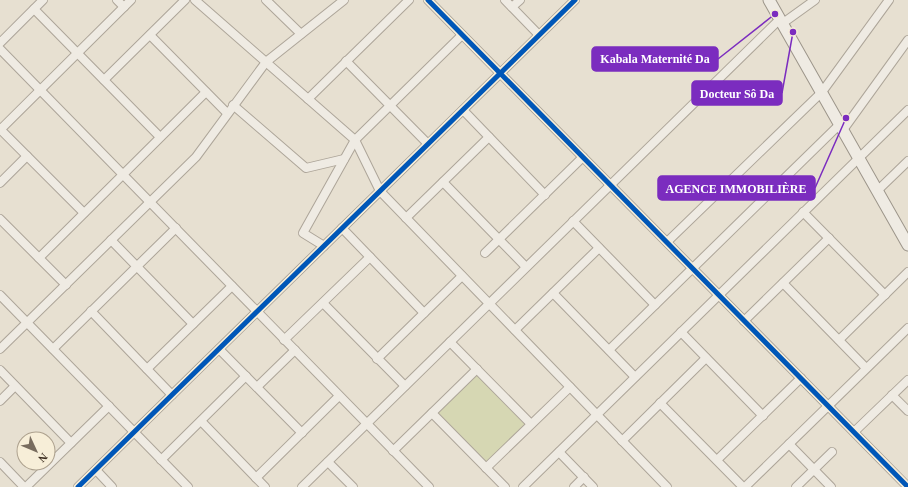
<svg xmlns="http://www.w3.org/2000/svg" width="908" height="487" viewBox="0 0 908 487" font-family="Georgia,serif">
	<rect width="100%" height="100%" fill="#e7e0d1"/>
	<path fill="#d6d7b3" d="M476 371 529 425 487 466 434 411Z"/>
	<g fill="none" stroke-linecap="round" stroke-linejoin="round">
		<g stroke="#ada599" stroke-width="10">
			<g id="minor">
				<path d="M117 0 124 7"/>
				<path d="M195 0 355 140 380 191 667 487"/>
				<path d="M266 0 301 34"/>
				<path d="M428 0 908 487"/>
				<path d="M505 0 539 35"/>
				<path d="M512 7 520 0"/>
				<path d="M34 9 160 137"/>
				<path d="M783 23 815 0"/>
				<path d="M150 35 227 113"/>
				<path d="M0 43 43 0"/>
				<path d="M0 49 429 487"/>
				<path d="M346 61 428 144"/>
				<path d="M104 80 185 0"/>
				<path d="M308 99 409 0"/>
				<path d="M233 105 306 168 344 159"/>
				<path d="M463 110 545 195"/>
				<path d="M0 129 84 213"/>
				<path d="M0 130 131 0"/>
				<path d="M843 130 908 40"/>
				<path d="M443 182 526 267"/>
				<path d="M0 183 27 156"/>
				<path d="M877 191 908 161"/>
				<path d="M803 212 885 295"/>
				<path d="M406 218 489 137"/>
				<path d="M0 219 66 285"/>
				<path d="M573 221 655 305"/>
				<path d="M342 228 424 313"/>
				<path d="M111 240 193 324"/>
				<path d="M667 242 822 92 889 0"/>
				<path d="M324 246 303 233 355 140 462 35"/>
				<path d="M485 253 583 157"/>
				<path d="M39 258 206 92"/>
				<path d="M783 283 866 368"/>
				<path d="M553 293 635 377"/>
				<path d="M0 295 188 487"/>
				<path d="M323 303 405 386"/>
				<path d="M91 311 172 395"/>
				<path d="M744 321 829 238"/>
				<path d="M515 330 599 248"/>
				<path d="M681 332 763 416"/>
				<path d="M284 340 370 257"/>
				<path d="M839 340 908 272"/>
				<path d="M450 342 531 424"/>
				<path d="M0 349 196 157 266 62 344 0"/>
				<path d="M53 349 176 228"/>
				<path d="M219 349 302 433"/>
				<path d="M609 350 840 124"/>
				<path d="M377 359 462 276"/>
				<path d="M147 369 232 286"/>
				<path d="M0 370 71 443"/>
				<path d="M257 387 295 350"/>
				<path d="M892 395 908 411"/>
				<path d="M0 401 15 386"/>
				<path d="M660 403 743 487"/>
				<path d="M432 413 505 487"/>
				<path d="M201 421 265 487"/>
				<path d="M854 432 908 380"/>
				<path d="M622 441 706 358"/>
				<path d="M789 444 831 487"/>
				<path d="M393 451 477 369"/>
				<path d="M559 452 593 487"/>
				<path d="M161 460 246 376"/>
				<path d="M717 460 801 378"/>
				<path d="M0 462 24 487"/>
				<path d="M328 462 353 487"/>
				<path d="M486 468 570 387"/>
				<path d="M96 470 112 487"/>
				<path d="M256 478 339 396"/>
				<path d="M26 487 109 406"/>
				<path d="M78 487 575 0"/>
				<path d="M302 487 780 19"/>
				<path d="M523 487 908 110"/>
				<path d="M574 487 584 477"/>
				<path d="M745 487 908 328"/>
				<path d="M796 487 832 452"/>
			</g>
		</g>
		<g stroke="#9c958a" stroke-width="13">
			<path id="secondary" d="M769 0 908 245"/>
		</g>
		<use href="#minor" stroke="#efebe3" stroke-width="8"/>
		<use href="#secondary" stroke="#efebe3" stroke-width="11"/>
		<g stroke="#f7eed8" stroke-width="8">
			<g id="cycleway">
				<path d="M428 0 908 487"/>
				<path d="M78 487 575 0"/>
			</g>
		</g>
		<use href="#cycleway" stroke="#0057b8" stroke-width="5"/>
	</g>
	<path fill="none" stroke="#7b2cbf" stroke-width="1.5" d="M775 14L718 59M793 32L782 93M846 118L815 188"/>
	<g fill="#7b2cbf" stroke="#f7eed8" stroke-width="1.5">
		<circle cx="775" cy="14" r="4"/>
		<circle cx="793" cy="32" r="4"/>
		<circle cx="846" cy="118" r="4"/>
	</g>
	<g fill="#7b2cbf" stroke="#7b2cbf" stroke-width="1.5">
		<rect x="592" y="47" width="126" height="24" rx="4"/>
		<rect x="692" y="81" width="90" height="24" rx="4"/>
		<rect x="658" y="176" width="157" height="24" rx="4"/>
	</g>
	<g font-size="12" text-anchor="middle" font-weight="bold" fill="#fff">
		<text x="655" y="63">Kabala Maternité Da</text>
		<text x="737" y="98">Docteur Sô Da</text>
		<text x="736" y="193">AGENCE IMMOBILIÈRE</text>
	</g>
	<g transform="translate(36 451) rotate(134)"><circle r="19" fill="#f7eed8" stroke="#ada18e"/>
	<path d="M0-3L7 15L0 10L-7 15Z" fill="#786c5e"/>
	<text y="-6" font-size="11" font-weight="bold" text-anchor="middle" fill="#3d2e20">N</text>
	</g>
</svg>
